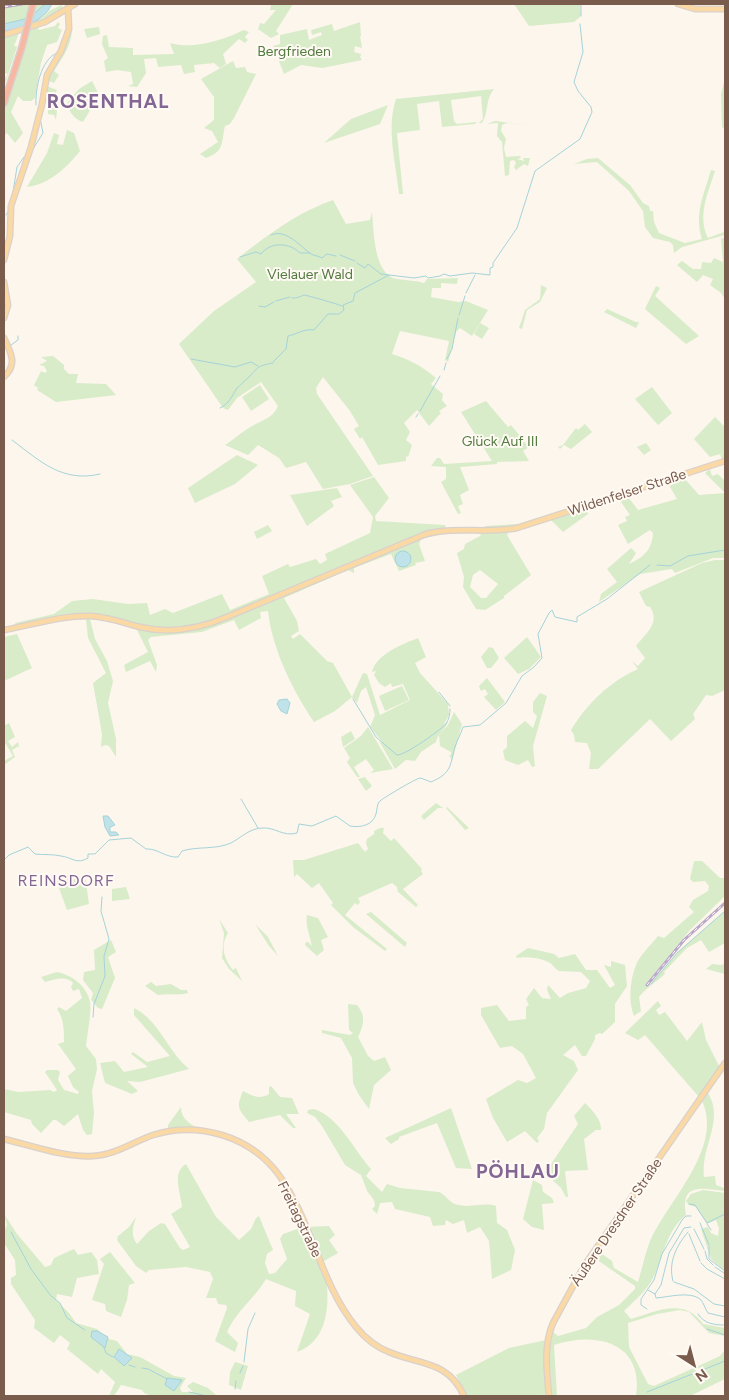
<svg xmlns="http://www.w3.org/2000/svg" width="729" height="1400" viewBox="0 0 729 1400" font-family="Figtree,sans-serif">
	<rect width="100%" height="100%" fill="#fdf6ec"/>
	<g fill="#d8ecc9" fill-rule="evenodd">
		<path d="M23 4H45L29 18 4 24V7Z"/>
		<path d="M271 4H293L276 31 279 34 271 38 258 29 260 23 264 24 276 10H270Z"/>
		<path d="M514 4H580L581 16 574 22 529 26Z"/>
		<path d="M61 5 64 9 47 20 4 33 42 18 49 11Z"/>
		<path d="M58 22 60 24 58 28 62 30 57 42 47 45 41 63 35 98 31 101H23L18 96 11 112 23 133 15 143 7 133 4 136V108L15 80 27 35 30 29 37 25 39 30 55 26Z"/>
		<path d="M360 22 361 36 357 37 360 36 362 48 355 46 354 52 361 54 362 52 360 57 362 60 322 68 301 65 284 74 273 46 280 44V35L307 29 309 40 322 35 321 32 312 35 311 30 332 24 334 31Z"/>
		<path d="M71 25C75 40 62 59 54 71L59 75 54 83 47 80Z"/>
		<path d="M99 27 100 34 87 38 84 29Z"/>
		<path d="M244 30 249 32 245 37 248 40 245 43 239 39 223 54 226 64 220 68 214 63 194 65 195 72 184 74 181 65 158 67 156 58 144 59 146 73 137 87 128 86 133 84 131 72 117 70 106 72 104 61 108 58 102 44 103 36 107 35 109 47 133 48V55L174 54 170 43C193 50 223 40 244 30Z"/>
		<path d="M20 31 14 46 19 47H17L4 87V80L8 74 4 73V35Z"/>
		<path d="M233 61 236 68 245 67 247 72 256 74 234 118 230 124 225 126C221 143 225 151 206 158L200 154 218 142 212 131 204 128 214 120V97L201 79Z"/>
		<path d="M725 78V129L722 127 721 94Z"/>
		<path d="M92 81 99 95 83 122C74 119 69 112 67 103L79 89Z"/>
		<path d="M46 86 57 90 55 94 58 100 56 120 54 115 48 114V103L43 102Z"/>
		<path d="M494 89C485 99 489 112 482 123H479L483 119 481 96 451 100 454 121 457 124 477 122 475 124 442 127 439 101 417 104 420 130 397 133 403 194H399C396 164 386 128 396 99Z"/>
		<path d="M388 105 380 124 324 143 351 119Z"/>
		<path d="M495 121 534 126 507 123 502 125 501 131 506 139 504 148 506 157 520 156 521 158 517 159 524 161 523 158H530L528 166 524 164 516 170 514 167 516 163 514 160 510 161 509 175 505 176 502 142 497 136 498 123 487 124Z"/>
		<path d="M67 130 74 133 80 151C66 168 50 184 27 187L47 153 54 133 59 135 57 144 63 145Z"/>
		<path d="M598 158 630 185 643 203 649 206 650 211H653L654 222 659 233 685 243 702 239C694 214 704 194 711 170L715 171C708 193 697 216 708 238L724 232 725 235 682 247 674 253 673 245 670 242 653 238 645 227 643 211 629 191 597 162 574 164 587 159Z"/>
		<path d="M333 200 346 224 370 220 372 212C374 230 373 269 393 278 400 280 414 280 424 283L427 279 458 278 457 284 441 283V288H432L431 297 458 302 466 301 488 310 472 336 460 328 456 332 448 362 445 360 449 341 400 331 392 354C409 359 422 366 436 378L431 384 443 394 442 400 447 406 439 411 441 413 429 426 417 410 404 423 410 432 406 440 412 445 408 457 406 456V461L378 465 362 437 360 439 354 429 359 426 350 411 323 377 316 388 317 394 373 476 350 484 323 489 306 462 286 468 279 458 258 445 248 455 225 445C234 439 243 431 252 426 263 420 273 418 278 406L261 382 237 398 228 410 223 408 179 344 214 311 256 282 237 259C266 236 298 212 333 200Z"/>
		<path d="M725 237V299L721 293 710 285 713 279 703 275 697 282 677 265 682 261 693 269H701L702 262 711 263 714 258 723 262 721 239Z"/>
		<path d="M541 285 547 288 540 302 527 310 522 329 519 328 525 310 540 299Z"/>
		<path d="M656 286 660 288 655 296 699 336 686 344 645 309Z"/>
		<path d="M607 309 636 322H639L636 328 604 312Z"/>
		<path d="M480 323 489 328 482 339 474 334Z"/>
		<path d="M53 356 64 365V369L69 374H78L76 383 106 384 116 395 56 402 37 390 38 388 34 385 41 371 45 373 47 371 44 366 39 365 47 361 41 357Z"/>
		<path d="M260 385 269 399 251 411 242 397Z"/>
		<path d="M652 387 672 413 658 425 635 399Z"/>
		<path d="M486 401 508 427 511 425 529 447 523 451 529 461 497 462V464L460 467 469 490 460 495 463 504 458 506 461 513 458 514 441 482 446 479V467L431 466 437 458H440L444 464 492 461 461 412Z"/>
		<path d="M715 417 725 427V458L722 460 720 454 710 457 694 439Z"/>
		<path d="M585 424 592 432 571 449 564 445 560 449 558 447 563 445 576 428 578 430Z"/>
		<path d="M646 443 651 450 644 455 637 447Z"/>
		<path d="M237 455 258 465 235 484 195 503 188 488Z"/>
		<path d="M710 469 712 476 718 474 724 480 725 479V493L705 473Z"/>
		<path d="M374 477 389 498 375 516 376 521 445 525 448 533 421 539 419 544 425 561 415 563 416 565 399 571 391 554 354 568V573L348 570 284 598 297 621 299 631 291 636 293 639 300 634 327 661 333 663 352 697 363 673 367 674 380 715 410 700 403 684 392 687 391 683 385 687 379 683 374 675 376 671 372 672C376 654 403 644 418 638L426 657 415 663 420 673 448 704 449 715 444 724 448 722C445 730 438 733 436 742L421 752 415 761 406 760 395 769 379 741 384 744 370 727 375 715 366 687 361 691 357 703 352 697 335 711 314 722C293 691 272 649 268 611L260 612 261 618 239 630 234 620 202 632 151 637 148 640 157 665 156 672 150 661 126 672 124 665 148 652 137 630C106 606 52 623 17 630L15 623 54 614 72 601 93 599 128 604 147 603 150 615 165 609 173 613 222 594 230 610 269 594 262 576 288 564 290 567 316 559 320 564 327 560 325 554 370 533 373 517 350 485Z"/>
		<path d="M684 478 699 495 725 493V558H713L675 573 672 569 640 574 599 602 601 594 617 582 607 569 631 548 636 553 629 564C644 557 652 550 653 533L650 530 628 544 618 525 627 521 625 517 630 515 621 502 622 499 628 497 638 510 677 499 669 485Z"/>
		<path d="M337 488 342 497 331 501 334 506 307 526 290 495Z"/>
		<path d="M571 505 576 512 586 509 588 514 563 532 551 520 509 532 507 535 531 575 504 596V598L485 610 476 609 463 587 464 577 457 553 464 549 465 544 480 536 485 526 518 524 569 508ZM480 570 498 584 486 598H481L470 587 473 575Z"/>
		<path d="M268 525 272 531 257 539 254 532Z"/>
		<path d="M715 560H725V690L712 696 706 695 693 714 695 719 671 741 650 719 598 769H589L591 753 587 743 575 742 574 735 571 730C587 704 609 682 638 669L632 661 638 666 645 658 636 646C645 634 661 623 650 607L646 606 639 592 702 563Z"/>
		<path d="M86 619H90L95 639 107 661 113 681 108 703 116 739V757L109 746 105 745 101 747 102 734 93 683 106 673 88 638Z"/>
		<path d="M17 634 32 668 4 681V637Z"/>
		<path d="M527 637 541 657 529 669 518 674 504 658Z"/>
		<path d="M489 647 493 648 499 658 491 668H487L481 657Z"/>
		<path d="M487 678 505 702 496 710 484 697 488 694 485 689 481 691 479 686Z"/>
		<path d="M402 686 409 700 385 711 379 696Z"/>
		<path d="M540 693 547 696 533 746 535 766 532 767 528 760 518 765 505 760 503 751 507 747V736L525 721 533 728 537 716 533 712V702Z"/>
		<path d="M454 712 462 724 452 760 449 755H451V752L440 746 439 735 448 725Z"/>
		<path d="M9 723 15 737 8 741 12 747 18 742 19 746 12 750 15 757 4 765V761L13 756 4 741V726Z"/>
		<path d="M368 727 393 769 370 773 374 770 366 759 354 767 360 777H357L347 762 350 758 344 748 361 736Z"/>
		<path d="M351 731 355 739 343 747 341 737Z"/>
		<path d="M365 777 372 786 366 791 358 779Z"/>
		<path d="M436 803 443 808H438L424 820 421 816Z"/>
		<path d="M447 807 469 828 465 830 446 808Z"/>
		<path d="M380 828H384L383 833 391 841 394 838 422 869 421 871 423 874 403 889 418 905 416 907 398 892 397 887 392 883 358 898 360 902 358 905 355 903 345 915 387 949 385 951 353 927 331 905 333 903 319 883 312 888 297 874 294 877 293 860H304L358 843 365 852 368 849 366 843 367 839 374 834V831Z"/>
		<path d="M694 861H702L720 878H725V896L690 930 646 984H651L677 953 725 911V943L709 952 701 940 687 948 664 972 665 974C656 982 646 988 639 997L641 1011 634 1016C628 1002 630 979 636 965 640 955 651 945 658 936L664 938 694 912 689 907 693 900 708 891 709 886 705 881 693 882 690 879Z"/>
		<path d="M68 875 72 880 85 876 89 904 67 910 55 877Z"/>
		<path d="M126 887 130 899 112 901V889Z"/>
		<path d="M371 912 407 943 405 947 366 914Z"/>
		<path d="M307 915 318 918 328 937 321 940 324 950 317 956 305 945 306 942H308L312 946C310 936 305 924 307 915Z"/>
		<path d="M219 919 228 933C220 946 224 959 233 970L236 968 242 981 229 969 222 958 224 933Z"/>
		<path d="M255 924 268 937 278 956 269 946Z"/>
		<path d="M111 940 116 952 108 957 115 978 102 1009 98 1008 91 1000 93 993 83 980 84 972 95 970 94 950Z"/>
		<path d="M528 948 554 954 559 958 575 954 586 970H597L610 988 615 985 604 965 611 967V961L625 965 627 986 615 1004V1022L602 1034 600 1033 595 1035V1039L586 1056H582L575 1045 563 1055 574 1061 578 1070 547 1113 544 1129 537 1138 539 1141 537 1143 525 1131 507 1142 493 1118 486 1099 518 1080 527 1083 536 1078 523 1054 512 1046 500 1048 481 1015V1008L497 1005 509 1021 526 1019V1007L529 1005 526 999 534 988 542 998 551 999 547 990 548 985 560 998 568 993 586 988 590 981 581 972 559 971C555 969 553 965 550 963 542 958 526 956 517 958L516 956Z"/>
		<path d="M725 962V974L706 969 712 964 722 965Z"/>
		<path d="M57 972C72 975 87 986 90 1002 92 1010 87 1036 86 1046L96 1059 97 1069 92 1091 94 1113 92 1134 87 1135 83 1130 78 1114 64 1126 56 1120H53L41 1133 32 1124 31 1120 4 1112V1089L18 1092 50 1090 54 1092 57 1090 45 1072 47 1070H58L60 1072 58 1080 64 1090 78 1094 79 1092 73 1087 68 1076 76 1069 58 1044 64 1042C64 1030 64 1019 57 1009L59 1007 66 1011 82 998 79 989 73 991 71 987 73 983C65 975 55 980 45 982L41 977Z"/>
		<path d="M151 982 156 986 171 984 181 990H187L188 993C178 996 168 993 158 995L145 986Z"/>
		<path d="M658 1001 661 1006 656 1010 659 1015 665 1012 687 1041 702 1022 706 1040 720 1068 699 1097 645 1035 638 1040 625 1033Z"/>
		<path d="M348 1004 357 1005C366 1016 364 1025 358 1037L368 1056 374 1061 385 1057 391 1070 374 1085 369 1109 359 1095 353 1083 352 1058 341 1038 322 1033V1030L350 1035 353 1033 349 1030Z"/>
		<path d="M134 1008C160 1021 167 1051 189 1069L140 1082 127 1081 138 1091 132 1094 105 1083 100 1063 115 1061 124 1072 148 1067 131 1054 133 1052 147 1062 170 1056 134 1015Z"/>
		<path d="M271 1086 280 1097 292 1098 299 1114H286L296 1128H293L280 1115 249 1122C238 1108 236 1108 243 1091 253 1096 259 1100 269 1094V1087Z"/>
		<path d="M708 1093C725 1121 700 1147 704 1177L715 1176 716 1185 724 1188V1191C701 1188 680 1183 686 1215 667 1230 663 1256 654 1276 648 1290 635 1300 624 1311L631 1319C657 1311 684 1297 703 1324L725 1328V1336L709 1333 689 1312 680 1310 657 1314 628 1323 629 1347 648 1384 654 1386 720 1356 725 1350V1379L690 1396H636C644 1343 597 1331 554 1345L557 1396H552L549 1351 553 1332 558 1336 586 1328 597 1317 619 1305 635 1289V1286L593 1257 598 1251 612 1261 614 1268 638 1282C642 1269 645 1254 650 1241 667 1202 724 1148 702 1101Z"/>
		<path d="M585 1103C592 1110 602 1120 601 1130H596L584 1139 588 1170 565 1171 568 1197H566L561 1188 545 1173 578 1124 574 1116Z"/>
		<path d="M181 1107C181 1120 192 1125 203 1131L168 1132V1125Z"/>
		<path d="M451 1108 472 1169 456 1168 437 1123 399 1137V1139L391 1144 385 1138Z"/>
		<path d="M314 1109C339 1117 354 1150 371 1169L366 1176 382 1192 387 1184 400 1188 439 1192C447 1195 449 1204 459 1205 472 1208 483 1202 496 1206L497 1223 507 1230 515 1250 511 1270 492 1279 489 1241 480 1227 467 1233 464 1220 453 1224 446 1220 445 1225 433 1226 430 1217 395 1209 392 1202 380 1203 377 1214 372 1209 375 1206 374 1200 367 1191 361 1175 345 1165 322 1126 315 1117 307 1113 308 1110Z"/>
		<path d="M186 1164 216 1217 239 1240 251 1229 256 1218 259 1216 273 1250 267 1254 265 1263 269 1274 275 1273 287 1259 280 1239 283 1234 303 1227 329 1226 335 1235 329 1240 338 1253 324 1261C329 1291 334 1339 297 1352L310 1314 295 1306 296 1291 266 1279C255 1298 236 1311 227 1332L238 1343 235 1352 215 1341 227 1308 226 1305 218 1304 216 1298H206L213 1279 210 1272 186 1267 149 1270 146 1273 136 1266 117 1240 118 1236 129 1227 136 1217C133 1227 130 1235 137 1244L149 1231 161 1223 165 1224 180 1248 183 1250 190 1247 171 1214 182 1207C181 1193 171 1173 186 1164Z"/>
		<path d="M533 1180 542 1185 543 1192 552 1198 554 1203 542 1204 544 1230 532 1227 523 1219Z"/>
		<path d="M703 1190 725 1193V1271L711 1259 701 1229 708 1227 711 1233 718 1236 719 1228 716 1220 707 1224 696 1207 689 1205 686 1201 691 1194Z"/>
		<path d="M4 1214 17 1234 45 1267 51 1265 54 1258 74 1249 78 1255 91 1252 97 1260 99 1274 77 1278 72 1297 57 1294 56 1300 69 1313 76 1323 97 1329 109 1339 117 1341 127 1354 140 1357 174 1376 186 1378 180 1388 182 1392H193L187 1386 193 1382 208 1388 217 1396H152L144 1393 142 1390 121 1385 114 1396H109L115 1382 101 1369 98 1374 67 1349 70 1343 60 1335 54 1343 34 1328 35 1320 11 1284V1278L16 1275 15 1260 4 1243V1227L5 1229 7 1225ZM119 1349 132 1358 124 1366 114 1357Z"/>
		<path d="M110 1252 135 1283 129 1285 127 1300 121 1317 106 1311 105 1304 92 1300 104 1264 100 1259Z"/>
		<path d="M546 1340 548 1394 536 1396H466L456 1375 509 1348Z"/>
		<path d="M235 1362 248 1366 241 1390 229 1385 230 1372Z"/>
	</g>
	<g fill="#bfe3e8" stroke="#a5d3da">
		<path d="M45 4H52C43 22 23 28 4 31V24L29 18Z"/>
		<circle cx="403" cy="559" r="8"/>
		<path d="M287 699 290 703 287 714 281 711 277 704 279 700Z"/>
		<path d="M103 816H108L115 825 110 827V832H116L119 835 110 836 105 827Z"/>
		<path d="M92 1331H97L108 1337 105 1348 91 1337Z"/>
		<path d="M119 1349 132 1358 124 1366 114 1357Z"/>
		<path d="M167 1378 182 1380 174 1391 165 1385Z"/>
	</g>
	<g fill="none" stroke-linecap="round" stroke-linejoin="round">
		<g stroke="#a5d3da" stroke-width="1">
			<path d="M581 4V16"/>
			<path d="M36 105C35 89 41 59 57 53"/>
			<path d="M33 149 43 133 40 118"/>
			<path d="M13 192 17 167 24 157"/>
			<path d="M6 215 8 212"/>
			<path d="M271 235C286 228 301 247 311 254 315 256 319 256 322 258L327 254 336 256"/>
			<path d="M340 255 355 261"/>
			<path d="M240 257 256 252 261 254C271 241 290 243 300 253H310"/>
			<path d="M357 263 365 268 368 264 381 274 389 275"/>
			<path d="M466 293 475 275"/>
			<path d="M292 298C298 298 299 297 304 295 306 295 338 304 342 306"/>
			<path d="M276 301 290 297"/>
			<path d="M259 306 265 307 274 302"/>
			<path d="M459 315 465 296"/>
			<path d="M11 345 18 340V336"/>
			<path d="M191 359 235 367 251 362 258 366"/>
			<path d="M447 359 452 349 458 318"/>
			<path d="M273 362 286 349 288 336C295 335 305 328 314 330L328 314H339L344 310 343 305 353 301 355 293 389 275 414 278 426 276 428 278 440 276 444 274 450 276 472 273 490 275V268L493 267V263L517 228 535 171 580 139 592 112 591 107 578 91 574 82 583 52 580 24"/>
			<path d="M444 370 446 363"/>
			<path d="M220 408C229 404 232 396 237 388 240 385 245 381 248 378 259 367 256 366 273 363"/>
			<path d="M420 411 440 376"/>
			<path d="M416 417 418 414"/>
			<path d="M12 440C40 461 62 483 100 474"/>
			<path d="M657 565 670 566 688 556 725 550"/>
			<path d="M439 692 450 706"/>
			<path d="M353 699 376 737 397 755C406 755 439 731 446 724 449 719 450 714 450 709"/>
			<path d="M241 799 258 828"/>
			<path d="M4 860 9 855 28 847 35 854C44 855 52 854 61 856 71 857 77 865 88 858V854H95L109 840 131 838 146 849C157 848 166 858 178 857L182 851C198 846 215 850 231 843 242 837 250 828 263 828 275 827 283 837 297 833L299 824 312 826 336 816 350 826C361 828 373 825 376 814 377 810 377 805 379 802 381 799 417 778 420 778 424 779 428 781 431 782 452 773 450 765 455 747 457 740 461 734 463 727L480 725 506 703 522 676 534 667 542 658 538 634 549 613 552 610 555 617 577 622V617L607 599 650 565"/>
			<path d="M651 984 677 953 725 911"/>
			<path d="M93 1017 94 1004 105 976 104 956 109 939 101 911 102 897"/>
			<path d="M689 1204 695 1205 707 1223 725 1214"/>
			<path d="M700 1223 709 1245"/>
			<path d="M707 1224 711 1230"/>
			<path d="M694 1229 704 1249"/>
			<path d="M11 1232 31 1269 51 1296 60 1303 67 1318 85 1330"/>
			<path d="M689 1234 700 1261"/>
			<path d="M709 1247V1259L725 1271"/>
			<path d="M705 1251 707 1259 713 1265"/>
			<path d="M701 1263 707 1269 725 1279"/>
			<path d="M715 1267 724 1273"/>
			<path d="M673 1281C668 1263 676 1246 688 1232"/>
			<path d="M674 1282 694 1289 714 1304 725 1306"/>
			<path d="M648 1290 655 1294 656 1298C668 1297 690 1291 700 1299 704 1303 705 1309 708 1313L725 1317"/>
			<path d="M655 1294 661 1285 669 1253 684 1228 691 1227"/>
			<path d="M647 1309 641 1305V1299L654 1280 662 1254 682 1220 686 1216H691"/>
			<path d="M698 1314C704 1324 715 1325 725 1325"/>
			<path d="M707 1329 725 1335"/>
			<path d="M104 1348 106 1353 113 1357"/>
			<path d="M244 1362 248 1329 255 1313"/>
			<path d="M129 1365 135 1367"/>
			<path d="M142 1368 148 1369 167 1379"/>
			<path d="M240 1373 243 1366"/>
			<path d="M235 1389 236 1381"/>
			<path d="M189 1392 207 1396"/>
			<path d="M647 1392 725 1361"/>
		</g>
		<g stroke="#dad1cd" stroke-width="7">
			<g id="major">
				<path d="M678 4 695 9H725"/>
				<path d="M4 35 45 22 75 4"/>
				<path d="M4 260 10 236 11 206 31 147 42 104 47 75 61 51 69 29 68 8"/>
				<path d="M4 282 8 305 4 318"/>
				<path d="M4 338C11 353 18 364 4 377"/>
				<path d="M4 630C32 625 63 615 91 616 109 617 124 623 140 627 170 634 199 629 227 617L426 534C456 526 487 534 517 528L725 461"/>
				<path d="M4 1139C30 1145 66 1158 93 1156 115 1155 133 1142 153 1135 199 1121 250 1136 279 1175 312 1221 320 1283 356 1327 365 1338 376 1347 389 1352 419 1365 448 1360 464 1396"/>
				<path d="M549 1396C547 1372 543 1346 553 1323L584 1266 725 1063"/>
			</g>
		</g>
		<g stroke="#dad1cd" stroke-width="8">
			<path id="highway" d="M4 103 22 47"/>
		</g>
		<use href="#major" stroke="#fbd9a5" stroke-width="4.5"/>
		<use href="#highway" stroke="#f7b7a3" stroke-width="5"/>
		<g stroke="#b9a8c9" stroke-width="3">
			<g id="rail">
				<path d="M4 7 22 4"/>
				<path d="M647 985 684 940 725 903"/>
			</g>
		</g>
		<use href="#rail" stroke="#fffaf3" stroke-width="1" stroke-dasharray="4" stroke-linecap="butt"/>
		<g stroke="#dad1cd" stroke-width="8" stroke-linecap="butt">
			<path id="highway-bridge" d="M22 47 33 4"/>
		</g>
		<use href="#highway-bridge" stroke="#f7b7a3" stroke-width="5"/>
	</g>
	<g text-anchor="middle" stroke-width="4" stroke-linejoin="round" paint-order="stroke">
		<g font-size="14" fill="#537a41" stroke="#fffaf3">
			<text x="294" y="56">Bergfrieden</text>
			<text x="310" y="279">Vielauer Wald</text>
			<text x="500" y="446">Glück Auf III</text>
		</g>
		<g font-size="14" fill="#7a5c4d" stroke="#fffaf3">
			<text transform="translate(627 492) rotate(-18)" y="5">Wildenfelser Straße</text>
			<text transform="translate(300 1219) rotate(64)" y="5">Freitagstraße</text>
			<text transform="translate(616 1222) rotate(-56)" y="5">Äußere Dresdner Straße</text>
		</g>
		<g font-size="16" letter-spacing="1" fill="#846695" stroke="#fffaf3">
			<text x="66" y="886">REINSDORF</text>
		</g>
		<g font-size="19" font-weight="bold" letter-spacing="1" fill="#846695" stroke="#fffaf3">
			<text x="108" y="108">ROSENTHAL</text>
			<text x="518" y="1178">PÖHLAU</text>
		</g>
	</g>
	<rect width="729" height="1400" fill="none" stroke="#7a5c4d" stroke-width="10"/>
	<g transform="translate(694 1365) rotate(144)" stroke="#fffaf3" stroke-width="4" paint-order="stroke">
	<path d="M0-4L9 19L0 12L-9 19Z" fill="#7a5c4d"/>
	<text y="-8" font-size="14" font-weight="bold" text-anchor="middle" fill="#7a5c4d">N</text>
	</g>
</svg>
